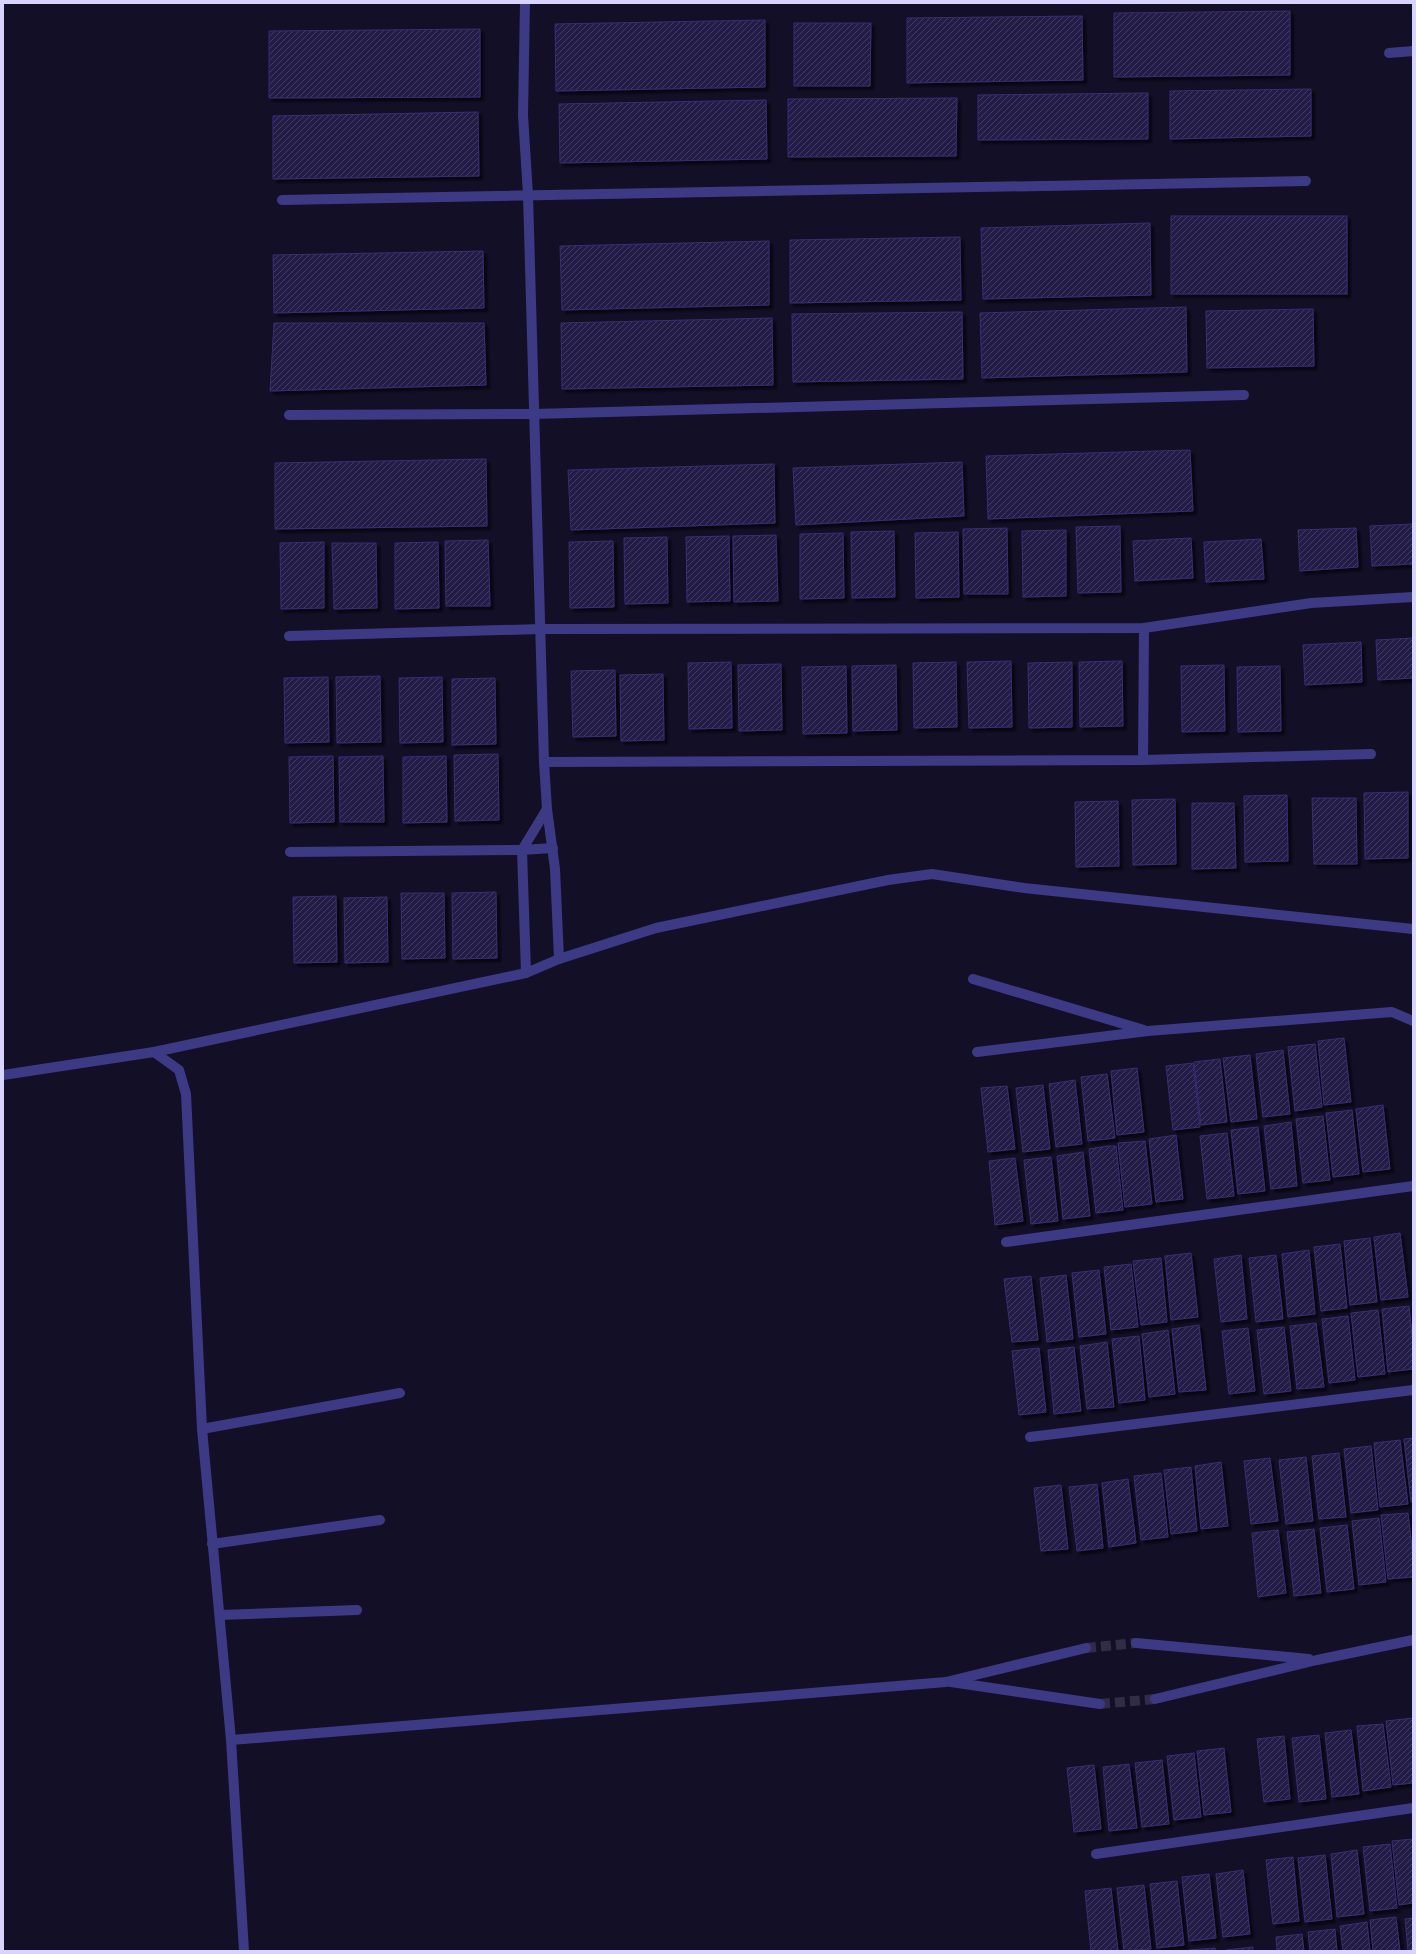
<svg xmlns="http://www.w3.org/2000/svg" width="1416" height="1954" viewBox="0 0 1416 1954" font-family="Lato,sans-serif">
	<defs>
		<pattern id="building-hatch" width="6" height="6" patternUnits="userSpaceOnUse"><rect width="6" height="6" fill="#241b47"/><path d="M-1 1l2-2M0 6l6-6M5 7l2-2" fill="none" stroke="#433b63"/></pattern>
		<filter id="shadow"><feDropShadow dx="3.5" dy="3.5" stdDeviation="1" flood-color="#0009"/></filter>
	</defs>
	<rect width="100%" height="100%" fill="#130f26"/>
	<g fill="url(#building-hatch)" stroke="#3b2d73" filter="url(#shadow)">
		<path d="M1290 11V75L1114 77V13Z"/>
		<path d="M1082 16 1083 80 907 83V18Z"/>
		<path d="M765 20V87L556 91 555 24Z"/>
		<path d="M794 23H871L870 86H794Z"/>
		<path d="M480 29V97L269 98V31Z"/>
		<path d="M1311 89V136L1170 139V91Z"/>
		<path d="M1148 93V139L978 140V95Z"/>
		<path d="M957 98 956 156 788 157V99Z"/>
		<path d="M766 100 767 159 560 163 559 104Z"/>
		<path d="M478 112 479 176 273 179V116Z"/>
		<rect x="1171" y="216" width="176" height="78"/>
		<path d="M1150 223 1151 295 983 299 981 228Z"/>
		<path d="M960 237 961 300 790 303V240Z"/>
		<path d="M769 241V305L562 310 560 246Z"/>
		<path d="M483 251 484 308 274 313 273 255Z"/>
		<path d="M1186 307 1187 372 982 378 980 313Z"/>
		<path d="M1313 309 1314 366 1207 368 1206 311Z"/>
		<path d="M962 312 963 379 793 382 792 314Z"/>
		<path d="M772 318 773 385 562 389 561 323Z"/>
		<path d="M274 323H484L486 385 270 391Z"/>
		<path d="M1190 450 1193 511 988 519 986 456Z"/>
		<path d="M486 459 487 526 275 529V463Z"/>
		<path d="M962 462 964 516 796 525 793 468Z"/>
		<path d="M774 464 775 523 571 530 568 470Z"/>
		<path d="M1413 524V564L1372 566 1370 526Z"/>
		<path d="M1120 526 1121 592 1078 593 1076 527Z"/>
		<path d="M1007 528 1008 594H964L963 529Z"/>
		<path d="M1356 528 1358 567 1300 571 1298 530Z"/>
		<path d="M1066 530V596L1023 597 1022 531Z"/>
		<path d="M894 531 895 597 852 598 851 532Z"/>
		<path d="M958 532 959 597 916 598 915 533Z"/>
		<path d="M843 533 844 598 800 599V534Z"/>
		<path d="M776 535 778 601 734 602 733 536Z"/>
		<path d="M729 536 730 601 687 602 686 537Z"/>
		<path d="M667 537 668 603 625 604 624 538Z"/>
		<path d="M1191 538 1193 578 1135 581 1133 541Z"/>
		<path d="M1261 539 1264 579 1206 582 1204 542Z"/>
		<path d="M488 540 490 606H446L445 541Z"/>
		<path d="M613 541 614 607 570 608 569 542Z"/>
		<path d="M324 542V608L281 609 280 543Z"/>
		<path d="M438 542 439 608 395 609V543Z"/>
		<path d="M332 543H376L377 608 334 609Z"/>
		<path d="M1413 638V678L1378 680 1376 640Z"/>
		<path d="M1361 642 1362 682 1305 685 1303 645Z"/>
		<path d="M1011 661 1012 727 969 728 967 662Z"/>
		<path d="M1122 661 1123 726 1080 727 1079 662Z"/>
		<path d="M731 662 732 728 689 729 688 663Z"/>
		<path d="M956 662 957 727 914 728 913 663Z"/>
		<path d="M1072 662V727L1029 728 1028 663Z"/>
		<path d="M781 664 782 730 739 731 738 665Z"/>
		<path d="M896 665 897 730 853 731 852 666Z"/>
		<path d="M1224 665 1225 731 1182 732 1181 666Z"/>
		<path d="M846 666 847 733 803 734 802 667Z"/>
		<path d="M1280 666 1281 731 1238 732 1237 667Z"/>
		<path d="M615 670 616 736 573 737 571 671Z"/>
		<path d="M663 674 664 740 621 741 620 675Z"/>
		<path d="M380 676 381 742 337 743 336 677Z"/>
		<path d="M328 677 329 742 285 743 284 678Z"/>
		<path d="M442 677 443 742 400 743 399 678Z"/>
		<path d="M495 678 496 744 452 745V679Z"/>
		<path d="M498 754 499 820 455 821 454 755Z"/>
		<path d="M333 756 334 822 290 823 289 757Z"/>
		<path d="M383 756 384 822H340L339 757Z"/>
		<path d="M446 756 447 822 403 823V757Z"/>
		<path d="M1408 792V858L1365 859 1364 793Z"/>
		<path d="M1287 795 1288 861 1245 862 1244 796Z"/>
		<path d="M1312 798H1356L1357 864H1314Z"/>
		<path d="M1175 799 1176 864 1133 865 1132 800Z"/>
		<path d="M1118 801 1119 866 1076 867 1075 802Z"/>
		<path d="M1192 803H1234L1236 868 1192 869Z"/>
		<path d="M496 892 497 958 453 959 452 893Z"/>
		<path d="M401 893H444L445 958 402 959Z"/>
		<path d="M336 896 337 962 294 963 293 897Z"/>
		<path d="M387 897 388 962 345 963 344 898Z"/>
		<path d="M1344 1038 1351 1102 1324 1105 1318 1041Z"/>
		<path d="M1315 1044 1322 1107 1295 1111 1288 1047Z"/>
		<path d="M1283 1050 1290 1114 1263 1117 1256 1054Z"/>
		<path d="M1250 1055 1257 1119 1231 1122 1223 1058Z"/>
		<path d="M1220 1059 1227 1122 1201 1125 1194 1062Z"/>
		<path d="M1193 1063 1200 1127 1173 1130 1166 1066Z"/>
		<path d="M1137 1068 1144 1132 1117 1135 1111 1071Z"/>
		<path d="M1107 1074 1115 1138 1088 1141 1081 1077Z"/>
		<path d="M1075 1080 1082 1144 1056 1147 1049 1084Z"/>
		<path d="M1043 1085 1050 1149 1023 1152 1016 1088Z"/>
		<path d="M1007 1086 1015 1149 988 1152 981 1088Z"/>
		<path d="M1383 1105 1390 1169 1363 1172 1356 1109Z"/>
		<path d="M1352 1110 1359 1174 1333 1177 1326 1113Z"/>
		<path d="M1323 1116 1330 1180 1303 1183 1296 1119Z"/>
		<path d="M1291 1122 1297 1186 1271 1189 1264 1126Z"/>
		<path d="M1258 1127 1265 1191 1238 1194 1231 1130Z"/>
		<path d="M1227 1133 1234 1196 1207 1199 1200 1136Z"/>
		<path d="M1176 1135 1183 1199 1156 1202 1149 1139Z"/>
		<path d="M1145 1141 1152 1204 1125 1207 1118 1143Z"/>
		<path d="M1108 1146H1116L1123 1210 1096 1213 1089 1149Z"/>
		<path d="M1083 1152 1090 1216 1063 1219 1057 1156Z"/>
		<path d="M1051 1157 1058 1221 1031 1224 1024 1160Z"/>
		<path d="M1015 1158 1023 1221 995 1225 989 1161Z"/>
		<path d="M1400 1233 1408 1297 1381 1300 1374 1237Z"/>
		<path d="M1370 1238 1377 1302 1350 1305 1344 1241Z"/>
		<path d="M1340 1244 1347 1308 1321 1311 1314 1247Z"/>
		<path d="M1309 1250 1315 1314 1288 1317 1282 1254Z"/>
		<path d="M1191 1253 1198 1317 1171 1320 1165 1256Z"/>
		<path d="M1241 1255 1247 1319 1221 1322 1214 1259Z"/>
		<path d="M1276 1255 1283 1319 1256 1322 1249 1258Z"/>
		<path d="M1161 1258 1167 1322 1141 1325 1133 1261Z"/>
		<path d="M1131 1264 1138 1327 1111 1330 1104 1267Z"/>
		<path d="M1099 1270 1106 1334 1079 1337 1072 1273Z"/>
		<path d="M1066 1275 1073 1339 1047 1342 1040 1278Z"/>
		<path d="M1031 1276 1038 1340 1012 1342 1004 1279Z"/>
		<path d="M1409 1306 1413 1344V1369L1388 1372 1382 1309Z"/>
		<path d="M1378 1310 1385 1374 1358 1377 1351 1313Z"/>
		<path d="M1348 1316 1355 1380 1329 1383 1322 1319Z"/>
		<path d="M1316 1323 1324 1387 1297 1389 1290 1326Z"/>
		<path d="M1199 1325 1206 1390 1179 1392 1172 1329Z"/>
		<path d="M1284 1327 1291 1391 1264 1394 1257 1330Z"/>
		<path d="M1248 1328 1255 1391 1229 1394 1222 1331Z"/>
		<path d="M1168 1330 1175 1394 1149 1397 1142 1334Z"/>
		<path d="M1139 1336 1145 1400 1119 1403 1112 1339Z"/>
		<path d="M1107 1342 1114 1407 1087 1409 1080 1346Z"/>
		<path d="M1074 1347 1081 1411 1054 1414 1048 1350Z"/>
		<path d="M1039 1348 1046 1412 1019 1415 1012 1351Z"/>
		<path d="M1413 1438V1502H1411L1404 1439Z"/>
		<path d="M1400 1440 1408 1504 1380 1507 1374 1443Z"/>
		<path d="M1371 1446 1378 1510 1351 1513 1344 1449Z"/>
		<path d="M1339 1453 1346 1517 1319 1519 1312 1456Z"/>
		<path d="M1306 1457 1313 1521 1286 1524 1279 1460Z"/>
		<path d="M1270 1458 1278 1521 1251 1524 1244 1461Z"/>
		<path d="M1221 1462 1228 1526 1201 1529 1195 1466Z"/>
		<path d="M1191 1467 1197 1531 1171 1534 1164 1470Z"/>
		<path d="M1161 1473 1168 1537 1141 1540 1134 1476Z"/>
		<path d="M1128 1479 1136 1543 1109 1547 1102 1483Z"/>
		<path d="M1097 1484 1103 1548 1077 1551 1069 1487Z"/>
		<path d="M1061 1485 1068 1549 1041 1551 1034 1488Z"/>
		<path d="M1408 1513 1413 1557V1577L1388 1579 1381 1515Z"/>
		<path d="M1379 1518 1386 1582 1359 1585 1352 1521Z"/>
		<path d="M1347 1525 1354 1589 1327 1592 1320 1528Z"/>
		<path d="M1314 1529 1321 1593 1294 1596 1287 1532Z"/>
		<path d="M1278 1530 1286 1593 1258 1597 1252 1533Z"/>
		<path d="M1413 1718V1783L1393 1785 1386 1721Z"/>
		<path d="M1383 1724 1391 1787 1363 1791 1357 1726Z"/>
		<path d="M1351 1730 1359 1794 1332 1797 1325 1733Z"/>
		<path d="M1319 1735 1326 1799 1299 1802 1292 1738Z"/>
		<path d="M1284 1736 1290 1799 1264 1802 1257 1739Z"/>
		<path d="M1224 1748 1231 1812 1204 1815 1197 1751Z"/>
		<path d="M1194 1753 1201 1817 1174 1820 1167 1756Z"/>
		<path d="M1162 1760 1169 1824 1142 1827 1135 1763Z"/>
		<path d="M1129 1764 1137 1828 1109 1831 1103 1767Z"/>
		<path d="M1094 1765 1101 1829 1074 1832 1067 1768Z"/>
		<path d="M1413 1839V1903L1399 1905 1392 1841Z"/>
		<path d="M1390 1844 1397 1908 1370 1911 1363 1847Z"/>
		<path d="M1357 1850 1364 1914 1337 1917 1331 1854Z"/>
		<path d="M1325 1855 1332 1919 1305 1922 1298 1858Z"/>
		<path d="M1293 1857 1299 1921 1273 1924 1266 1860Z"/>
		<path d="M1243 1870 1250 1934 1223 1937 1216 1874Z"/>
		<path d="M1209 1874 1216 1938 1189 1941 1182 1877Z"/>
		<path d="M1177 1881 1184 1945 1157 1948 1150 1884Z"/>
		<path d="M1144 1885 1151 1949 1124 1951 1117 1888Z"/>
		<path d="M1111 1888 1118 1951H1091L1085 1891Z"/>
		<path d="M1396 1917 1400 1951H1373L1370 1920Z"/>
		<path d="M1413 1918V1951H1408L1405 1919Z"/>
		<path d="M1367 1922 1370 1951H1343L1340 1926Z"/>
		<path d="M1335 1929 1337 1951H1310L1308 1932Z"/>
		<path d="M1302 1934 1304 1951H1277L1276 1937Z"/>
		<path d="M1253 1947V1951H1226V1950Z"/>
		<path d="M1215 1948 1216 1951H1189V1950Z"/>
	</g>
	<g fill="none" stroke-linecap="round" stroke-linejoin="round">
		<g stroke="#312d47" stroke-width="10" stroke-dasharray="10 5" stroke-linecap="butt">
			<path d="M1086 1648 1136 1643"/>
			<path d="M1100 1704 1155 1699"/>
		</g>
		<g stroke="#3d3a85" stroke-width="10">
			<path d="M202 1429 400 1393"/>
			<path d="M212 1544 380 1520"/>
			<path d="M220 1615 357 1610"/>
		</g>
		<g stroke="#3d3a85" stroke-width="10">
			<path d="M525 3 523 115 528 195 544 762 547 809 555 869 559 959"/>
			<path d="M1389 53 1413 51"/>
			<path d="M282 200 1306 181"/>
			<path d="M289 415 534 414 1244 395"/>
			<path d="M289 636 541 629 1144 628 1311 603 1413 597"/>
			<path d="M1143 760 1144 628"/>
			<path d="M544 762 1143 760 1371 754"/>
			<path d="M290 852 522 850 553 848"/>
			<path d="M526 973 522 850 547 809"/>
			<path d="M973 979 1144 1030"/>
			<path d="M154 1052 526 973 559 959 656 928 888 880 932 874 1024 888 1413 929"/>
			<path d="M977 1052 1148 1031 1392 1012 1413 1021"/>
			<path d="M3 1075 154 1052 179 1070 186 1094 202 1429 231 1740 244 1951"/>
			<path d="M1006 1242 1413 1186"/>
			<path d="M1030 1437 1413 1390"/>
			<path d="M1136 1643 1309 1659"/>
			<path d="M951 1682 1100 1704"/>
			<path d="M1155 1699 1317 1660 1413 1640"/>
			<path d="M231 1740 946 1682 1086 1648"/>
			<path d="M1096 1854 1413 1808"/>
		</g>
	</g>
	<rect width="1416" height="1954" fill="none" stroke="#d9d4ff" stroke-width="8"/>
</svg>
